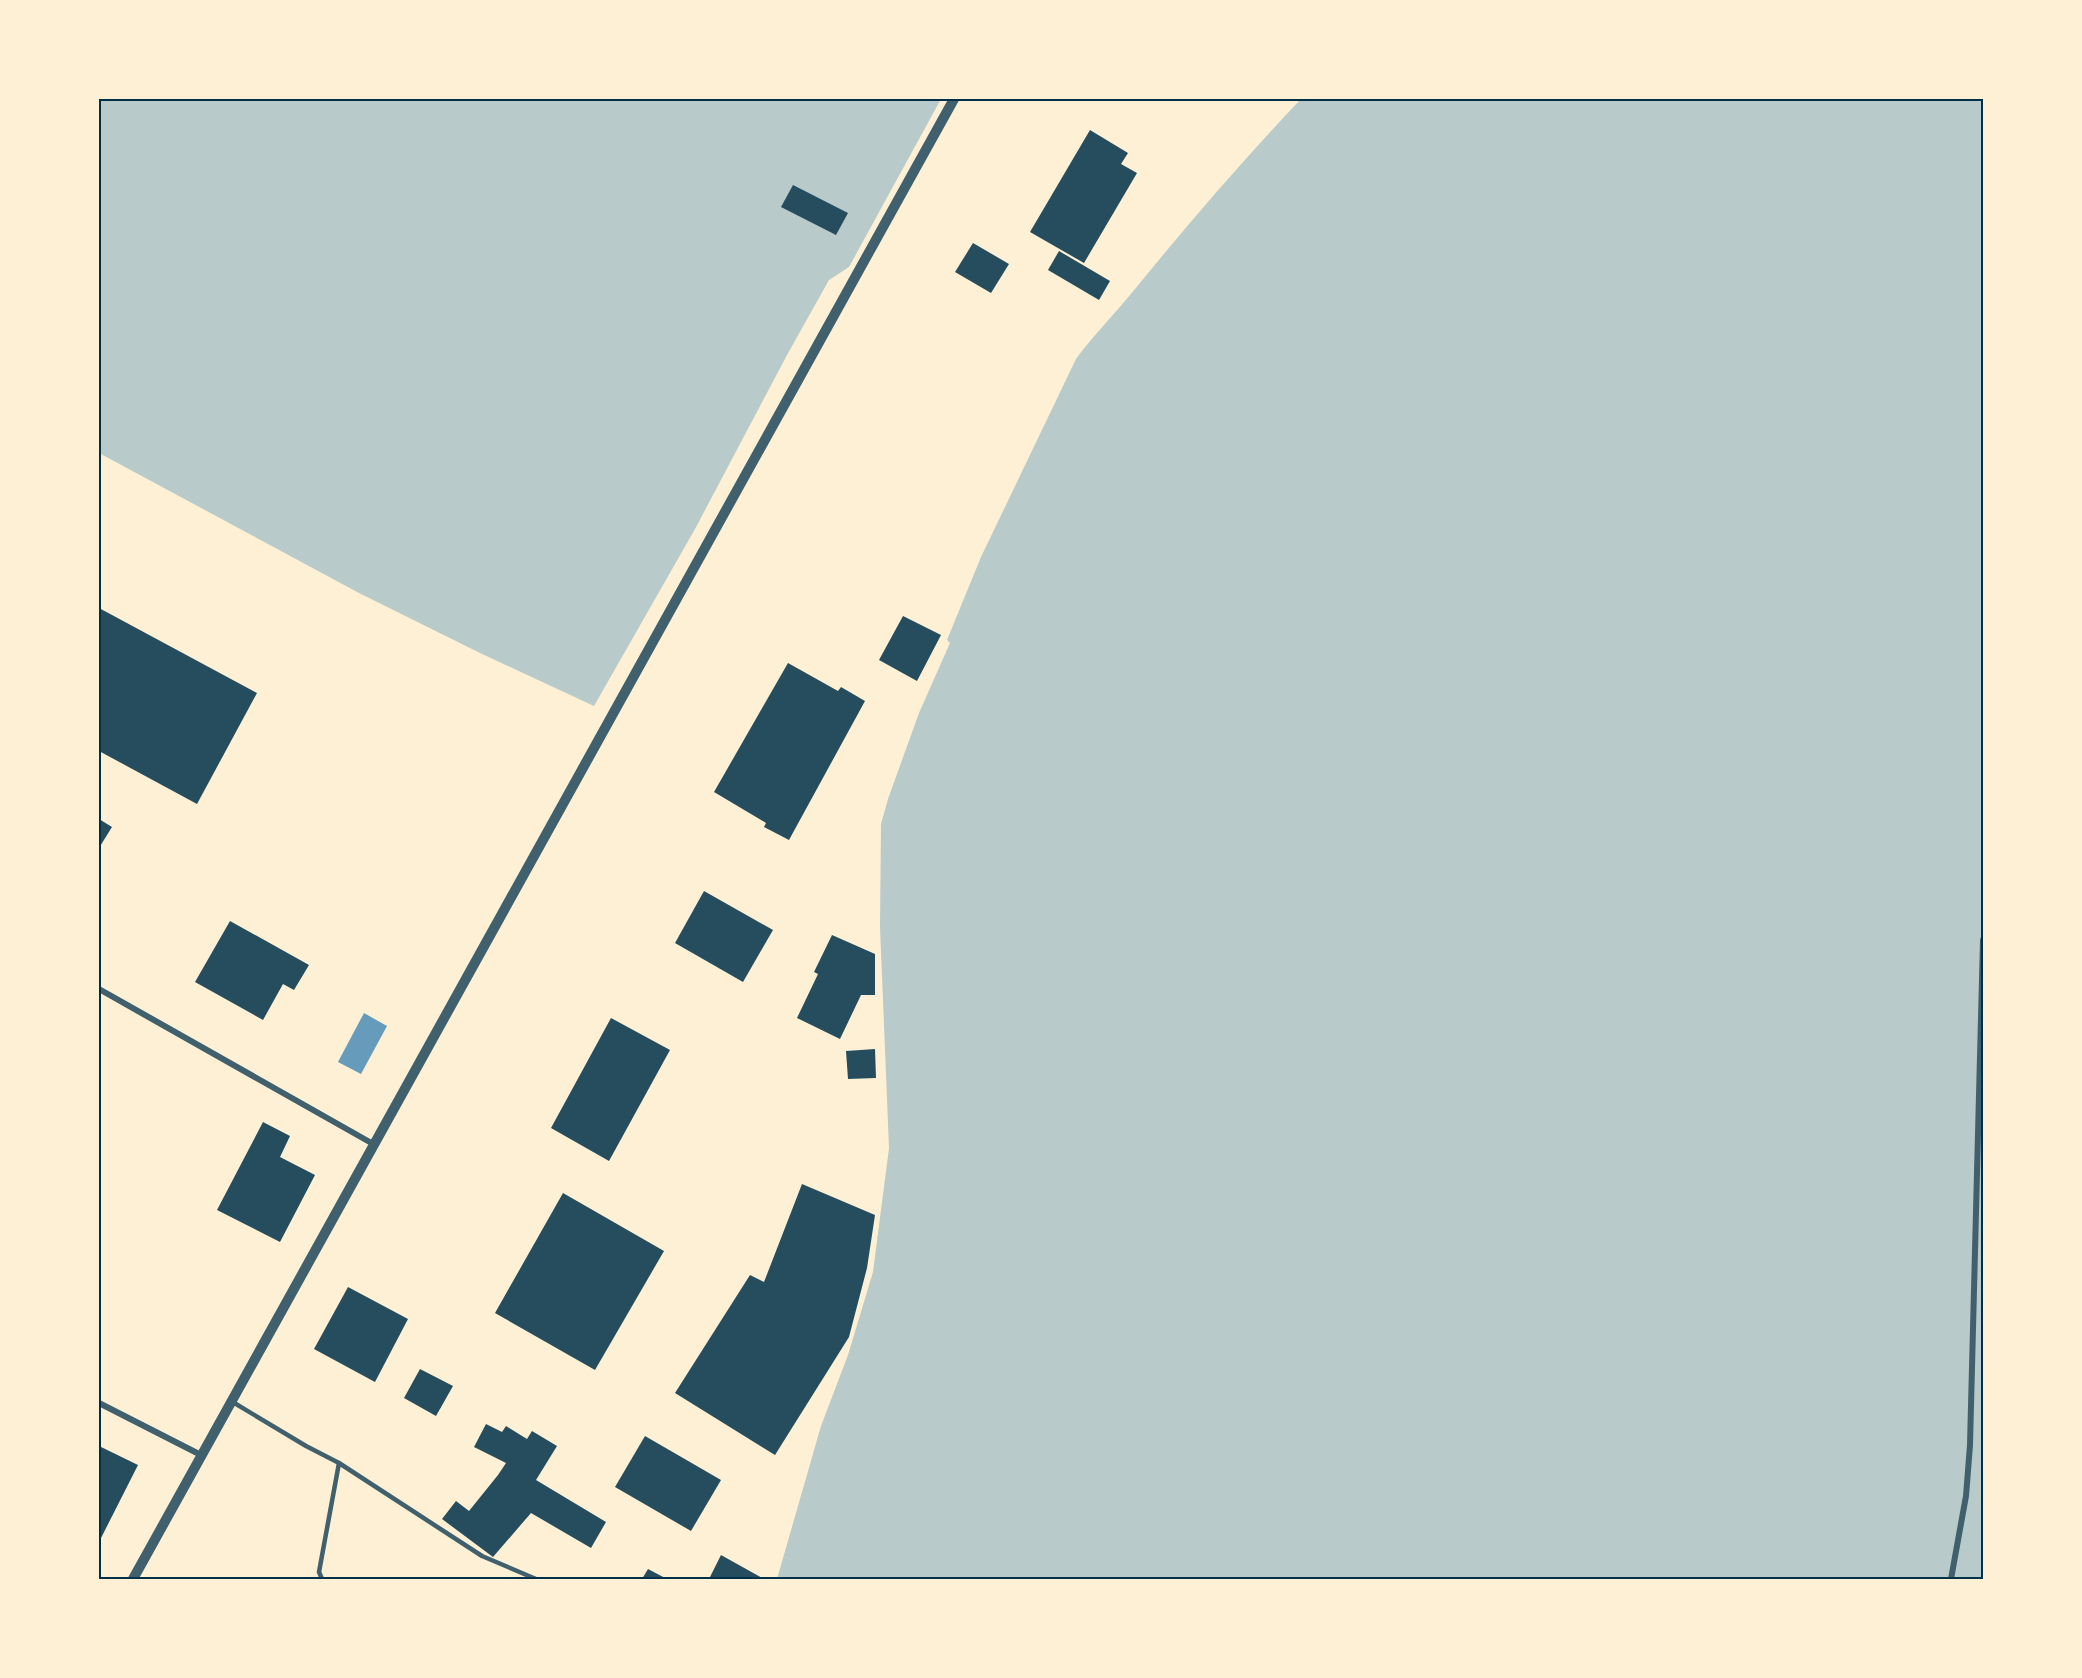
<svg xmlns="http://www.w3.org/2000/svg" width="2082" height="1678" viewBox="0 0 2082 1678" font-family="Overpass,sans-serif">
	<rect width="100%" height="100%" fill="#fdf0d5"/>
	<g fill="#b9caca">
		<path d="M99 99H941L849 267 829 280 787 355 695 529 594 706 480 653 359 593 99 453Z"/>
		<path d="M1301 99H1983V1579H777L821 1426 848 1355 873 1272 889 1148 880 927 881 824 888 799 919 713 950 643 947 640 981 557 1076 359C1094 334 1116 313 1135 289 1188 224 1243 160 1301 99Z"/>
	</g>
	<path fill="#669bbc" d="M364 1013 387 1026 361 1074 338 1062Z"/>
	<g fill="#264d5e">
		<path d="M1090 130 1128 153 1121 164 1137 173 1084 263 1030 232Z"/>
		<path d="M793 185 848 213 836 235 781 207Z"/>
		<path d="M973 243 1009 264 991 293 955 272Z"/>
		<path d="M1059 251 1110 281 1099 300 1048 270Z"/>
		<path d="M99 608 257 693 197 804 99 751Z"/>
		<path d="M903 616 941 635 917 681 879 660Z"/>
		<path d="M788 663 838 691 841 687 865 701 789 840 764 827 766 823 714 792Z"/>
		<path d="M99 819 112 827 99 848Z"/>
		<path d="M704 891 773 930 743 982 675 943Z"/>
		<path d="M230 921 309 965 294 990 283 984 263 1020 195 982Z"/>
		<path d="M832 935 875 954V995H861L840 1039 797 1018 818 974 814 972Z"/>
		<path d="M611 1018 670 1050 609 1161 551 1128Z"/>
		<path d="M875 1049 876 1078 848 1079 846 1051Z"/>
		<path d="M263 1122 290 1136 280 1157 315 1175 280 1242 217 1210Z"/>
		<path d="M802 1184 875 1215 867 1268 849 1337 775 1455 675 1393 750 1275 764 1282Z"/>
		<path d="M563 1193 664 1251 595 1370 495 1313Z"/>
		<path d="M348 1287 408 1319 375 1382 314 1349Z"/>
		<path d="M420 1369 453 1386 436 1416 404 1398Z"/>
		<path d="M486 1424 502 1432 506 1426 527 1439 532 1431 557 1446 536 1480 606 1522 591 1548 531 1513 493 1557 442 1519 456 1501 469 1511 498 1475 506 1463 474 1447Z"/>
		<path d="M645 1436 721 1480 691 1531 615 1487Z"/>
		<path d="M99 1446 138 1465 99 1542Z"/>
		<path d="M721 1555 764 1579H709Z"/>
		<path d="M648 1569 667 1579H642Z"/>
	</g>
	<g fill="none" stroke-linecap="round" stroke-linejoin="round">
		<g stroke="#3f606c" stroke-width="4.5">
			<path d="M231 1401 306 1446 339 1463 482 1556 536 1579"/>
			<path d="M322 1579 319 1572 339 1463"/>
		</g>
		<g stroke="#3f606c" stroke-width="6">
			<path d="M99 989 375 1145"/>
			<path d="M99 1403 201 1455"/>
			<path d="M1951 1579 1966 1496 1970 1445 1983 940"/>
		</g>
		<path stroke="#3f606c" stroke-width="10" d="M133 1579 954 99"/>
	</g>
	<rect width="2082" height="1678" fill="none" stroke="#fdf0d5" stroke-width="201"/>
	<rect x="100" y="100" width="1882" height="1478" fill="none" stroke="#003049" stroke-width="2"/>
</svg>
